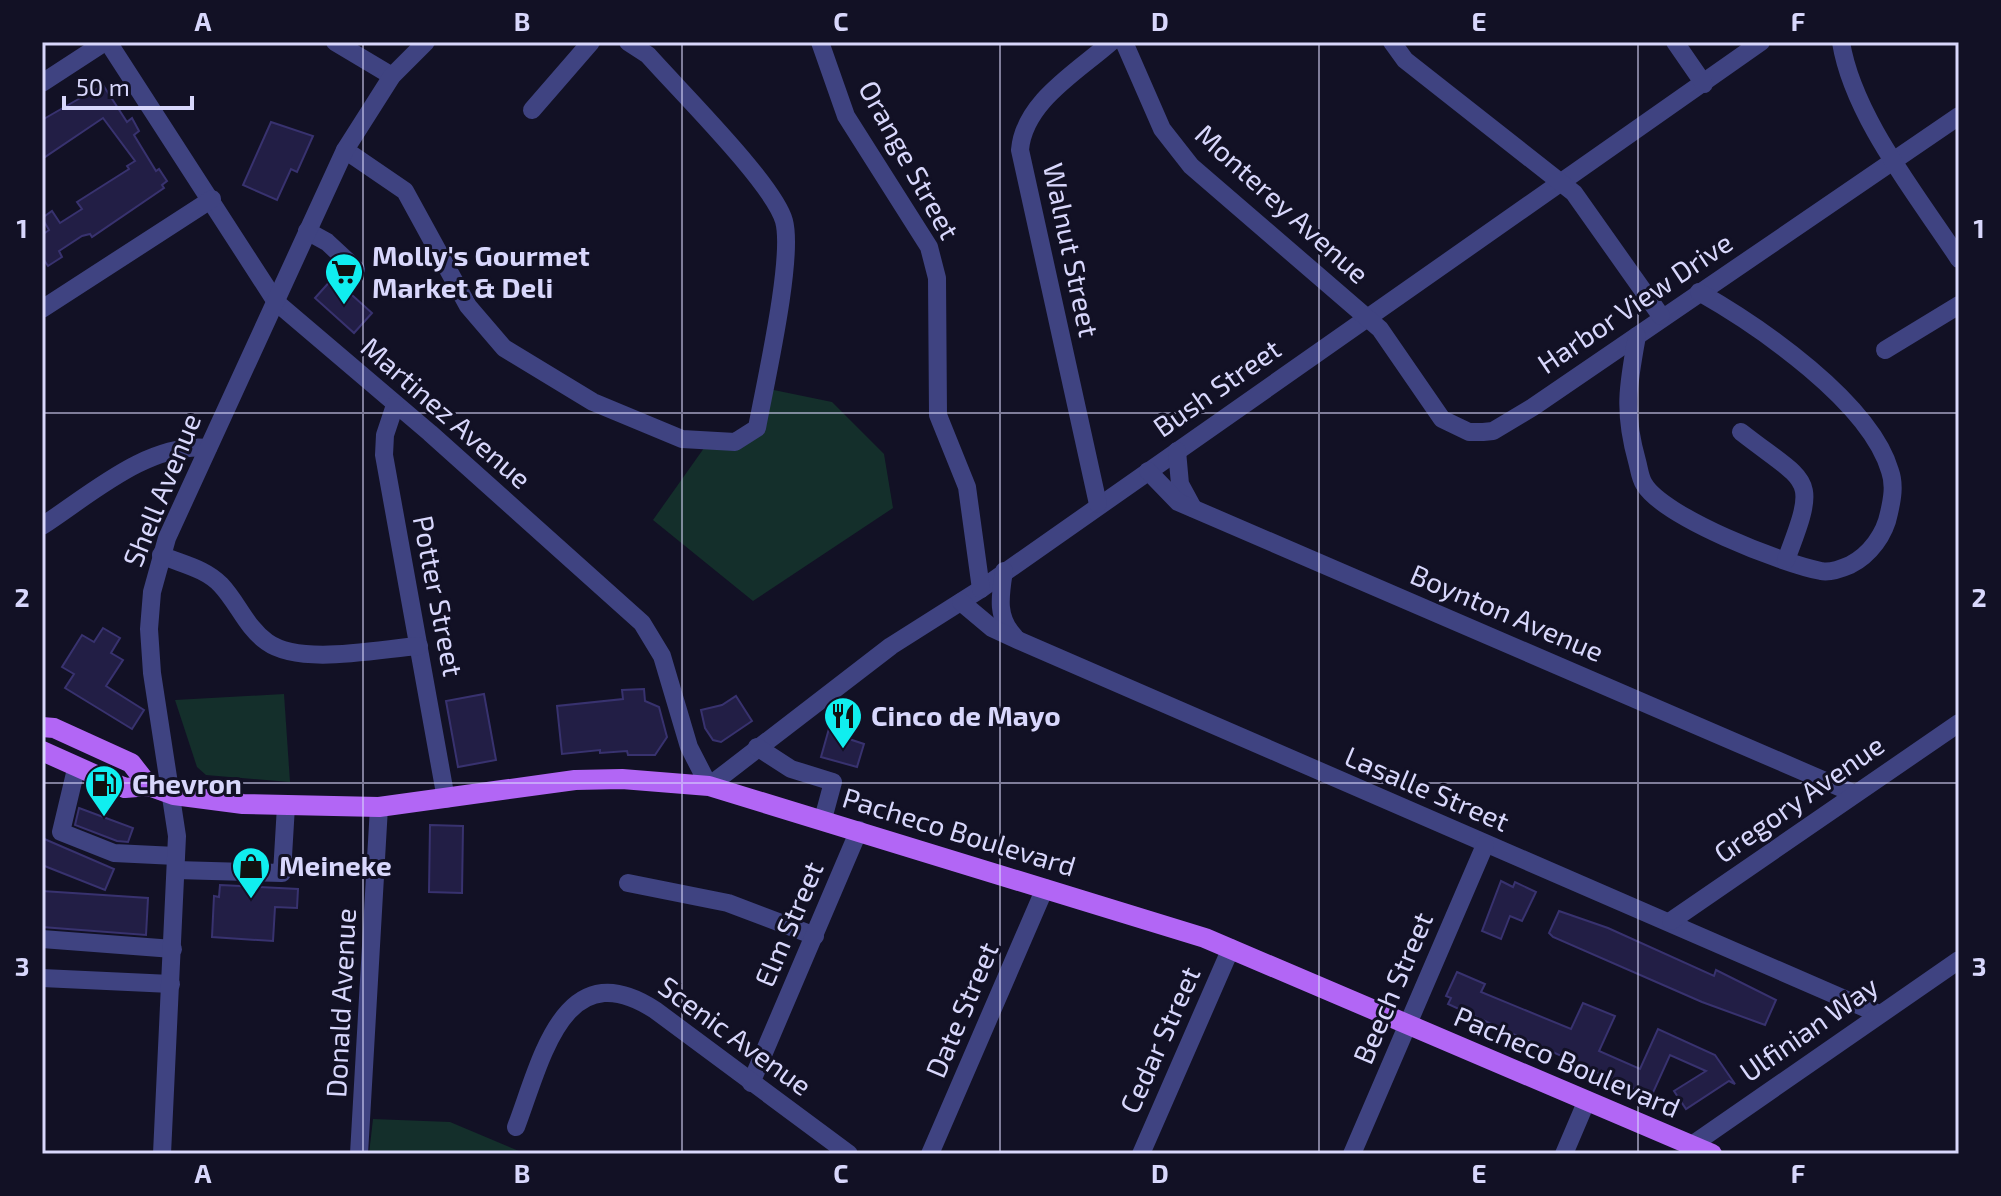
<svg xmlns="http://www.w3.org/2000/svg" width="2001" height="1196" viewBox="0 0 2001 1196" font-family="'Exo 2',sans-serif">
	<rect width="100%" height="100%" fill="#121125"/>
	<g fill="#142f2b">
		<path d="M764 388 832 402 884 454 893 508 753 601 653 520 709 441 757 428Z"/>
		<path d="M284 694 290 782 206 775 197 767 175 700Z"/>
		<path d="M373 1119 450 1122 526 1154H369Z"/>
	</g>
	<g fill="#221e45" stroke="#38326f" stroke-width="2">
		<path d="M103 85 127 122 132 118 139 131 134 135 156 171 159 169 167 181 162 185 164 188 92 237 90 234 82 236 59 251 62 257 48 266 42 257V235L49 230 42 218 52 211 60 223 82 209 77 202 129 169 127 166 135 161 103 118 42 159V120Z"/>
		<path d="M271 122 313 136 297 172 291 169 277 200 243 185Z"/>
		<path d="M333 278 372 313 354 333 315 298Z"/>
		<path d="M103 628 120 638 111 653 123 660 106 686 144 710 132 729 65 688 74 674 62 667 82 635 94 642Z"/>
		<path d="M644 689 645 701 659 707 667 737 655 755H628L627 751 600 753V750L562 754 557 706 623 699 622 690Z"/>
		<path d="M484 694 496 760 458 767 446 701Z"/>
		<path d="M736 696 752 721 721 742 713 740 705 728 701 710 722 705Z"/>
		<path d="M830 725 845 730 843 737 864 744 857 767 821 757Z"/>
		<path d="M79 808 133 828 128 842 117 841 75 825Z"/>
		<path d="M430 825 463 826 462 893 429 892Z"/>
		<path d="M42 838 114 869 105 890 42 865Z"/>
		<path d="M1501 881 1513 887 1515 882 1536 892 1522 921 1510 916 1501 939 1482 931Z"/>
		<path d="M220 885 298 889 297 908 275 907 273 941 212 937 214 896 219 897Z"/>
		<path d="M42 891 148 898 146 935 42 927Z"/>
		<path d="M1559 911 1608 928 1714 976 1716 970 1776 1000 1765 1025 1702 1002 1553 937 1549 933Z"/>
		<path d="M1457 972 1485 984 1481 992 1571 1029 1583 1003 1615 1016 1599 1051 1640 1069 1658 1029 1715 1055 1735 1084 1729 1081 1686 1109 1674 1091 1706 1071 1670 1055 1651 1097 1448 1004 1451 998 1446 996Z"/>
	</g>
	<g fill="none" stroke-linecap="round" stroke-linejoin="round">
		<g stroke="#3f4381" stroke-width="18">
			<path d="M108 42 276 302 430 433 642 623 662 656 689 747 709 786 891 646 981 589 1761 42"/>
			<path d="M335 42 392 76"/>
			<path d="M820 42 846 116 929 247 937 278 938 415 967 487 981 589"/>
			<path d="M1124 42 1162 129 1191 166 1380 329 1442 419 1469 432H1483L1493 431 1533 407 1959 116"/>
			<path d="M1392 42 1405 60 1574 193 1661 316"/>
			<path d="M1675 42 1704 84"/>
			<path d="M1841 42C1853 117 1918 196 1959 259"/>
			<path d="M42 83 105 42"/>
			<path d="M532 110 591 42"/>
			<path d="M345 150 405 191 468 306 504 348 593 402 682 439 735 442 757 428C765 384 794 258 784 221 774 184 677 88 648 55L628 42"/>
			<path d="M307 231 327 242 356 269"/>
			<path d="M42 309 212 199"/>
			<path d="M1637 336C1628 385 1623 411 1637 461 1639 468 1640 478 1644 484 1663 517 1783 564 1821 571 1829 573 1843 568 1850 565 1870 555 1885 534 1889 513 1892 500 1895 485 1890 471 1870 402 1759 326 1699 292"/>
			<path d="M1885 350 1959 305"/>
			<path d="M395 405 385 435 384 455 446 799"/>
			<path d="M1741 432C1810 486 1819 474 1786 560"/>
			<path d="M1177 451 1180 484 1193 508"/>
			<path d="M1148 471 1178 502 1853 793"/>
			<path d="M1098 504 1020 150C1024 102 1077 72 1111 42"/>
			<path d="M42 526C90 495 148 442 208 448"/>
			<path d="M161 555C181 564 205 568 221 585 238 603 246 627 267 642 300 666 379 649 419 646"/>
			<path d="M1004 571C1000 596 996 618 1015 637"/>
			<path d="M961 602 992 628 1020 641 1879 1014"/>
			<path d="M757 747 791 769 833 782 823 819"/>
			<path d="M76 769 61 832 114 853 176 856"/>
			<path d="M176 870 282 873 286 806"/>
			<path d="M628 883 728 903 815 936"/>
			<path d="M1671 921 1959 723"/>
			<path d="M42 939 173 949"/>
			<path d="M42 978 171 984"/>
			<path d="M751 1083 859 830"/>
			<path d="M516 1127C541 1062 563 950 655 1010L849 1154"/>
			<path d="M1692 1145 1959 960"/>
			<path d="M162 1154 177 836 152 673 149 629 152 592 167 538 345 150 392 76 426 42"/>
			<path d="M359 1154 379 807"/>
			<path d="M930 1154 1045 888"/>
			<path d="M1141 1154 1231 948"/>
			<path d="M1352 1154 1485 845"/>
			<path d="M1564 1154 1587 1100"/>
		</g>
		<g stroke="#b266f5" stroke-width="20">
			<path d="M42 727 54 728 131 763 149 786"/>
			<path d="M42 751 125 788 149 786 174 795 243 804 379 807 575 780 622 779 709 786 1205 938 1712 1154"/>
		</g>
	</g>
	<path fill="none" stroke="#d8d7fc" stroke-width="2" stroke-opacity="0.55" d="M363 42V1154M682 42V1154M1000 42V1154M1319 42V1154M1638 42V1154M42 413H1959M42 783H1959"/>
	<defs>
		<g id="supermarket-pin" transform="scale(2)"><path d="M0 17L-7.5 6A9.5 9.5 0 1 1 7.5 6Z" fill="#10eeef" stroke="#121125"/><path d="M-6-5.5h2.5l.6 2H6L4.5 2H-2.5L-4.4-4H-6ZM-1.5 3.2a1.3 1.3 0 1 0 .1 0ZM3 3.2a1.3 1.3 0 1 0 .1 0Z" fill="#111"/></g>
		<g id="restaurant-pin" transform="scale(2)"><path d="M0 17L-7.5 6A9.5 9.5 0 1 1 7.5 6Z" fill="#10eeef" stroke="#121125"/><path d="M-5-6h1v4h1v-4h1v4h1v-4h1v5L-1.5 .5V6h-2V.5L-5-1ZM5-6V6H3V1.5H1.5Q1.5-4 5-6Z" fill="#111"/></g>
		<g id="fuel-pin" transform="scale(2)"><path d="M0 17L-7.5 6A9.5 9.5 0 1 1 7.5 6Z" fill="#10eeef" stroke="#121125"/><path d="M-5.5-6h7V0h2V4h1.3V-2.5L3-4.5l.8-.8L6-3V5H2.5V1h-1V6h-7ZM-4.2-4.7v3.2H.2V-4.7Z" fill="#111"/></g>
		<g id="shop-pin" transform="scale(2)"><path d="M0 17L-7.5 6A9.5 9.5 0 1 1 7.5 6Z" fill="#10eeef" stroke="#121125"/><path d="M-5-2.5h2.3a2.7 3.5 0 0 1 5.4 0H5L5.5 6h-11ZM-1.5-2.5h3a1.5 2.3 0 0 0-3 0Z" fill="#111"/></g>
	</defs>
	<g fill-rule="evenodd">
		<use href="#supermarket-pin" x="344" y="272"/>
		<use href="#restaurant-pin" x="843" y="716"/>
		<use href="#fuel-pin" x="104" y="784"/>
		<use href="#shop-pin" x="251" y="866"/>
	</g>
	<g text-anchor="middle" stroke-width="6" stroke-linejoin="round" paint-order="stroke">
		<g font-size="28" fill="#d8d7fc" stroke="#121125">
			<text transform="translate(909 160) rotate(61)" y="10">Orange Street</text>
			<text transform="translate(1282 204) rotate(42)" y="10">Monterey Avenue</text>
			<text transform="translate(1071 250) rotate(78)" y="10">Walnut Street</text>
			<text transform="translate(1635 303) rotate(-34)" y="10">Harbor View Drive</text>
			<text transform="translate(1217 388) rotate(-35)" y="10">Bush Street</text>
			<text transform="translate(446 413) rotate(41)" y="10">Martinez Avenue</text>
			<text transform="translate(162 490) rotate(-68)" y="10">Shell Avenue</text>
			<text transform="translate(438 596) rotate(79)" y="10">Potter Street</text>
			<text transform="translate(1507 613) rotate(23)" y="10">Boynton Avenue</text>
			<text transform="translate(1427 789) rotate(23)" y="10">Lasalle Street</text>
			<text transform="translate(1799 799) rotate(-35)" y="10">Gregory Avenue</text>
			<text transform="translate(959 832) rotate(17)" y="10">Pacheco Boulevard</text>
			<text transform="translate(789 924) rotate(-67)" y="10">Elm Street</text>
			<text transform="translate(1393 988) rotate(-67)" y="10">Beech Street</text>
			<text transform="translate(341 1003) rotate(-87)" y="10">Donald Avenue</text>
			<text transform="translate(962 1010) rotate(-67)" y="10">Date Street</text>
			<text transform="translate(1809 1029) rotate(-35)" y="10">Ulfinian Way</text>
			<text transform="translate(735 1036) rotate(36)" y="10">Scenic Avenue</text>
			<text transform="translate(1160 1040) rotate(-66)" y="10">Cedar Street</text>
			<text transform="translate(1567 1062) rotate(23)" y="10">Pacheco Boulevard</text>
		</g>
		<g font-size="28" font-weight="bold" fill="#d8d7fc" stroke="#121125" text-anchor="start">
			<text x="372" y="266">Molly's Gourmet<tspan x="372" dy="32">Market &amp; Deli</tspan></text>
			<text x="871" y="726">Cinco de Mayo</text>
			<text x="132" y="794">Chevron</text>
			<text x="279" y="876">Meineke</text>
		</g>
	</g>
	<rect width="2001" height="1196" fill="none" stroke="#121125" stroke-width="88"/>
	<path d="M64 96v12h128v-12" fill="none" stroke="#d8d7fc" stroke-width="4"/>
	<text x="76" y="96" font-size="24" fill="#d8d7fc" stroke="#121125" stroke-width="6" paint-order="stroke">50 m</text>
	<rect x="44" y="44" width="1913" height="1108" fill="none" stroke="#d8d7fc" stroke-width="3"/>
	<g font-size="26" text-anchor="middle" font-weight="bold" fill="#d8d7fc">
		<text x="203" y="31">A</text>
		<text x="522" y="31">B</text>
		<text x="841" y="31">C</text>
		<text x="1160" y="31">D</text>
		<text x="1479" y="31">E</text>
		<text x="1798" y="31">F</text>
		<text x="22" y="238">1</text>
		<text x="1979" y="238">1</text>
		<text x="22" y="607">2</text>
		<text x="1979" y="607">2</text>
		<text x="22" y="976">3</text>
		<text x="1979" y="976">3</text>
		<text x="203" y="1183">A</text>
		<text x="522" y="1183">B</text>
		<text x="841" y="1183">C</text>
		<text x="1160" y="1183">D</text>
		<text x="1479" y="1183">E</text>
		<text x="1798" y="1183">F</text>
	</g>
</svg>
